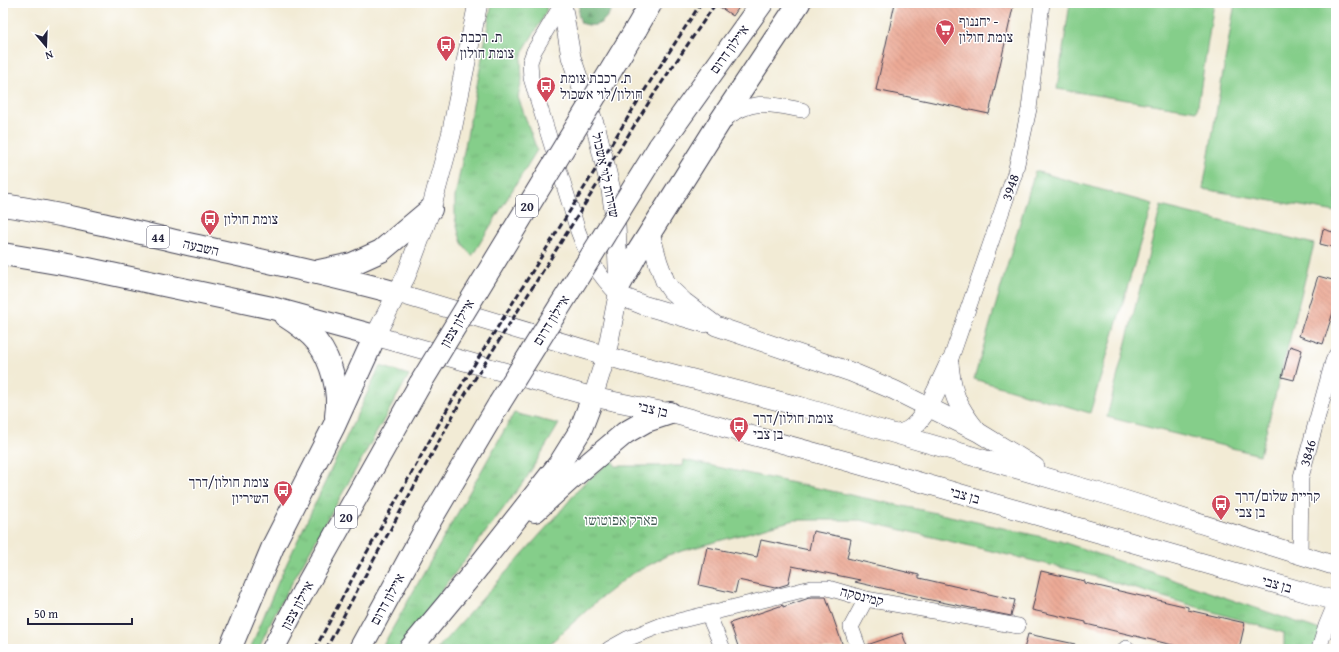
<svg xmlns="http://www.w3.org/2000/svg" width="1339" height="652" viewBox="0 0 1339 652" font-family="'Gentium Book Plus','Frank Ruhl Libre',serif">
	<defs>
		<pattern id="grass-tufts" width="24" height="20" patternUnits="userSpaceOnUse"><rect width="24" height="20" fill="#85ce8a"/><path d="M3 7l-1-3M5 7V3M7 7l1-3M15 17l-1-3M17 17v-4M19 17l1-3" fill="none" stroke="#73b178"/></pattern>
		<pattern id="forest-firs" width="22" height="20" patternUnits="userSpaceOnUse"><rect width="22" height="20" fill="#6cb176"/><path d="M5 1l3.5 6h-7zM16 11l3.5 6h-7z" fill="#589062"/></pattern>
		<pattern id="building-back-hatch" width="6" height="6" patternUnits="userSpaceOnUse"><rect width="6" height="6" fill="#eba995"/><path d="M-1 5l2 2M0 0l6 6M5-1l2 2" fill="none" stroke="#c99181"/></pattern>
	</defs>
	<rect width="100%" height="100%" fill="#fff"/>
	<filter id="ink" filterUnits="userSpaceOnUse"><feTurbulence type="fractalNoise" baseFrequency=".025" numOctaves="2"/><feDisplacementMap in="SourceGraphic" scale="8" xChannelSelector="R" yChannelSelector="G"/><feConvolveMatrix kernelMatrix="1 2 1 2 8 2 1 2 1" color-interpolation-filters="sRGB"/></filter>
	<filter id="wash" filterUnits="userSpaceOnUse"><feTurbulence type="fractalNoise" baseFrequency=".012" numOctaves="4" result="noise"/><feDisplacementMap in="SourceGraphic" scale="16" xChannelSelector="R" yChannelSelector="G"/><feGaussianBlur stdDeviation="0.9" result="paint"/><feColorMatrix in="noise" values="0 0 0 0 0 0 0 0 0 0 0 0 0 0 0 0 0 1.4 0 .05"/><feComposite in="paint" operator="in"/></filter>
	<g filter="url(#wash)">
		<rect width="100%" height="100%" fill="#f2ebd5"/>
		<g fill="url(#grass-tufts)" stroke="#547862">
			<path d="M492 3H547L546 11 542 20 523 51 521 61 522 80 518 97 537 150 472 256 462 243 459 234 455 218V197L477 85Z"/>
			<path d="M380 366 409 375 275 613 258 649H250L279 580Z"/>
			<path d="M514 413 559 424 527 477 398 649H381Z"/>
			<path d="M613 459 615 466H683L684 460 950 516 1060 541 1320 630 1315 649H1284V633L1076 571 860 520H794L668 555 630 575 597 601 544 649H437L554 519 583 484Z"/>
		</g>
		<path fill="url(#forest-firs)" stroke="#476a58" d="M580 3H606L612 9C603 23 598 29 581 23L578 14Z"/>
		<g fill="#85ce8a" stroke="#547862">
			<path d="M1070 3H1214L1197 111 1057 89Z"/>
			<path d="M1235 3H1336V212L1203 189Z"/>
			<path d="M1035 171 1152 204 1090 413 974 379Z"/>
			<path d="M1161 206 1314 244 1260 455 1107 417Z"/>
		</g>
		<g id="blocks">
			<g fill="url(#building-back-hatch)">
				<path d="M714 3H742L733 16Z"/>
				<path d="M895 3H1014L989 114 876 90Z"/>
				<path d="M1323 229 1336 233V248L1320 244Z"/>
				<path d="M1318 276 1336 281V303L1323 344 1299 336Z"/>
				<path d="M1290 346 1302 350 1294 380 1282 377Z"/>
				<path d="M813 531 851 539 847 558 919 575V578L1015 600 1011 616 921 598V597L855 582 860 580 792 566 788 584 775 588 738 580 735 593 699 585 707 547 757 557 761 540 809 550Z"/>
				<path d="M1041 571 1085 581V583L1188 607V610L1245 623 1239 649H1189L1086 624V622L1032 610Z"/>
				<path d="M812 597H826L844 649H739L730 623 783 605V607Z"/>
				<path d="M902 633 908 649H868L867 645Z"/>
				<path d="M1028 634 1075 644 1074 649H1024Z"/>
			</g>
		</g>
	</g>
	<g filter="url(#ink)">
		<use href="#blocks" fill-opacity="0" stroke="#414052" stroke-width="1"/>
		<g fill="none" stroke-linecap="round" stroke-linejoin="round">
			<g stroke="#414052" stroke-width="16">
				<g id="minor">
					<path d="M562 4 534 51 530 62 531 78 578 231C588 258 598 275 618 295"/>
					<path d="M725 119C754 98 770 104 802 110"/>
					<path id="s1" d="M949 364 1015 173 1029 109 1042 3"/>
					<path id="s2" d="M1300 554 1301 477 1333 361 1336 355"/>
					<path d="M708 614 723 649"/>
					<path d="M1126 648 1128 649"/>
					<path d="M609 649 627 639 662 625 811 588H828L866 599 1018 626"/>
					<path d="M859 649 851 627 866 599"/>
					<path d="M1319 649 1326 626 1336 602"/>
				</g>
			</g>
			<g stroke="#414052" stroke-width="20">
				<g id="major">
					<path d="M478 3 451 135 431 209 406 276 375 336 593 397 670 413 846 461 1336 601"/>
					<path d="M562 3 571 57 597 132 611 190 616 225 619 286 618 295 606 356 593 397"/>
					<path d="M650 233 658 262 665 281 671 290 684 302 716 326 851 372 894 390 978 432 1035 467"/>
					<path d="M397 293 627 362 802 407 1118 498 1336 566"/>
					<path d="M618 295 643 305 704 323"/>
					<path d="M949 364C952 394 957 406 976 430"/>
					<path d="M898 434C902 433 906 432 909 430 926 420 940 382 949 364"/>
				</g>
			</g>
			<g stroke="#414052" stroke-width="24">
				<g id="highway">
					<path d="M636 29 651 3"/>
					<path d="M659 147 762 3"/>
					<path d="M3 205C64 214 124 229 184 243 255 259 327 274 397 293"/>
					<path d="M3 254 74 266 272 308 375 336 334 426 274 544 230 649"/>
					<path d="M319 271 352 264 381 251 431 209"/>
					<path d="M619 286 636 255 719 123 799 3"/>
					<path d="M285 316C296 323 308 331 317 342 332 361 340 392 336 416"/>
					<path d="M535 511 568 481 625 433 646 421 670 413"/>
					<path d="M273 649 304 590 420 384"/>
					<path d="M360 649 427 526 499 404"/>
					<path d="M410 649 475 571 560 463 580 431 593 397"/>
				</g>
			</g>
			<use href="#minor" stroke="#fff" stroke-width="15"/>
			<use href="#major" stroke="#fff" stroke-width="19"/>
			<use href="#highway" stroke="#fff" stroke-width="22"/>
			<g stroke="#22223b" stroke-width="3" stroke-dasharray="6 3" stroke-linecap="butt">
				<path d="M315 649 357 570 453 399 653 77 701 3"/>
				<path d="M326 649 361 583 461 401 656 91 716 3"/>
			</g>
			<g stroke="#414052" stroke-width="24" stroke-linecap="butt">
				<g id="highway-bridge">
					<path d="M420 384 636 29"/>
					<path d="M499 404 659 147"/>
				</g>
			</g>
			<use href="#highway-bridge" stroke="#fff" stroke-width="22"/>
		</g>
	</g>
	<defs>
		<g id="supermarket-pin" transform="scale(1)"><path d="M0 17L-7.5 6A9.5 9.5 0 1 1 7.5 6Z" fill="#d1495b" stroke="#fff"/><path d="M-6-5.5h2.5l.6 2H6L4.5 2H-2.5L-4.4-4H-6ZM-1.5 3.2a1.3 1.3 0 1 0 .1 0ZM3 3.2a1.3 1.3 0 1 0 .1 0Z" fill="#fff"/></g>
		<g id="bus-pin" transform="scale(1)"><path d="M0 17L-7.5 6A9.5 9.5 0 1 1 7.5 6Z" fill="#d1495b" stroke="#fff"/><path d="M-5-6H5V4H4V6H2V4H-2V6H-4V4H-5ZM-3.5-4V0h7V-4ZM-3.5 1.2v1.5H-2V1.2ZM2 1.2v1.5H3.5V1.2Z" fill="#fff"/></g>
	</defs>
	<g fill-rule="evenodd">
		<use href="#supermarket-pin" x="945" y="29"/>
		<use href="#bus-pin" x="446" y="45"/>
		<use href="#bus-pin" x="546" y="86"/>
		<use href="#bus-pin" x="210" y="219"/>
		<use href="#bus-pin" x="739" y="426"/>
		<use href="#bus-pin" x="283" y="490"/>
		<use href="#bus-pin" x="1221" y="504"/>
	</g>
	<g text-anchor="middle" stroke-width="3" stroke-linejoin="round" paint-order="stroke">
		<g fill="#fff" stroke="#646476" stroke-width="1">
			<rect x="516" y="195" width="22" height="22" rx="3"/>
			<rect x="147" y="226" width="22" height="22" rx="3"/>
			<rect x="335" y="506" width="22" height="22" rx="3"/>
		</g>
		<g font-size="13" font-weight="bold" fill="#22223b">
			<text x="527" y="211">20</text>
			<text x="158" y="242">44</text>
			<text x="346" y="522">20</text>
		</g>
		<g font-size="14" fill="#22223b" stroke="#fff" text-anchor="start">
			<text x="959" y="26">יחננוף -<tspan x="959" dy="16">צומת חולון</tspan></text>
			<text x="460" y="42">ת. רכבת<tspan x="460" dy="16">צומת חולון</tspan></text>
			<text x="560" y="83">ת. רכבת צומת<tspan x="560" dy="16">חולון/לוי אשכול</tspan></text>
			<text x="224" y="224">צומת חולון</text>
			<text x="753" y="423">צומת חולון/דרך<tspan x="753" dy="16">בן צבי</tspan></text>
			<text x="269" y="487" text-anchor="end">צומת חולון/דרך<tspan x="269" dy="16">השיריון</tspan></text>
			<text x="1235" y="501">קריית שלום/דרך<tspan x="1235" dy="16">בן צבי</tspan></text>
		</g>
		<g font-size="14" fill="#22223b" stroke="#fff">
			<text transform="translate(729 49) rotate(-54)" y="5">איילון דרום</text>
			<text transform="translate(606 175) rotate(78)" y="5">שדרות לוי אשכול</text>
			<text dy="5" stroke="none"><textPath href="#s1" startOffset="187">3948</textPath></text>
			<text transform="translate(201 247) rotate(13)" y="5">השבעה</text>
			<text transform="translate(551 320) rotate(-58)" y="5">איילון דרום</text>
			<text transform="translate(457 323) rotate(-59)" y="5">איילון צפון</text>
			<text transform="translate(653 409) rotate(13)" y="5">בן צבי</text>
			<text dy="5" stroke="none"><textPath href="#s2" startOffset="102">3846</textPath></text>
			<text transform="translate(965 495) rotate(16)" y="5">בן צבי</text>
			<text transform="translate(1277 584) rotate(16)" y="5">בן צבי</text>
			<text transform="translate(862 596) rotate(14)" y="5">קמינסקה</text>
			<text transform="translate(387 599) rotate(-61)" y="5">איילון דרום</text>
			<text transform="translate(297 605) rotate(-61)" y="5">איילון צפון</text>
		</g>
		<g font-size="14" fill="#455e57" stroke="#fff">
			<text x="621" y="525">פארק אפוטושו</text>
		</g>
	</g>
	<rect width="1339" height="652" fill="none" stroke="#fff" stroke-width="16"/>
	<g transform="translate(46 46) rotate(161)" stroke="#ffffff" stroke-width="3" paint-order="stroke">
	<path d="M0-3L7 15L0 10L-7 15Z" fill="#22223b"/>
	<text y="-6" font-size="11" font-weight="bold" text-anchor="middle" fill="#22223b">N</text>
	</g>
	<path d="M28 618v6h104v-6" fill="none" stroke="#22223b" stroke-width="2"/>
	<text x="34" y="618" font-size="12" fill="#22223b" stroke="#ffffff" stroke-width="3" paint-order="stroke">50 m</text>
</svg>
